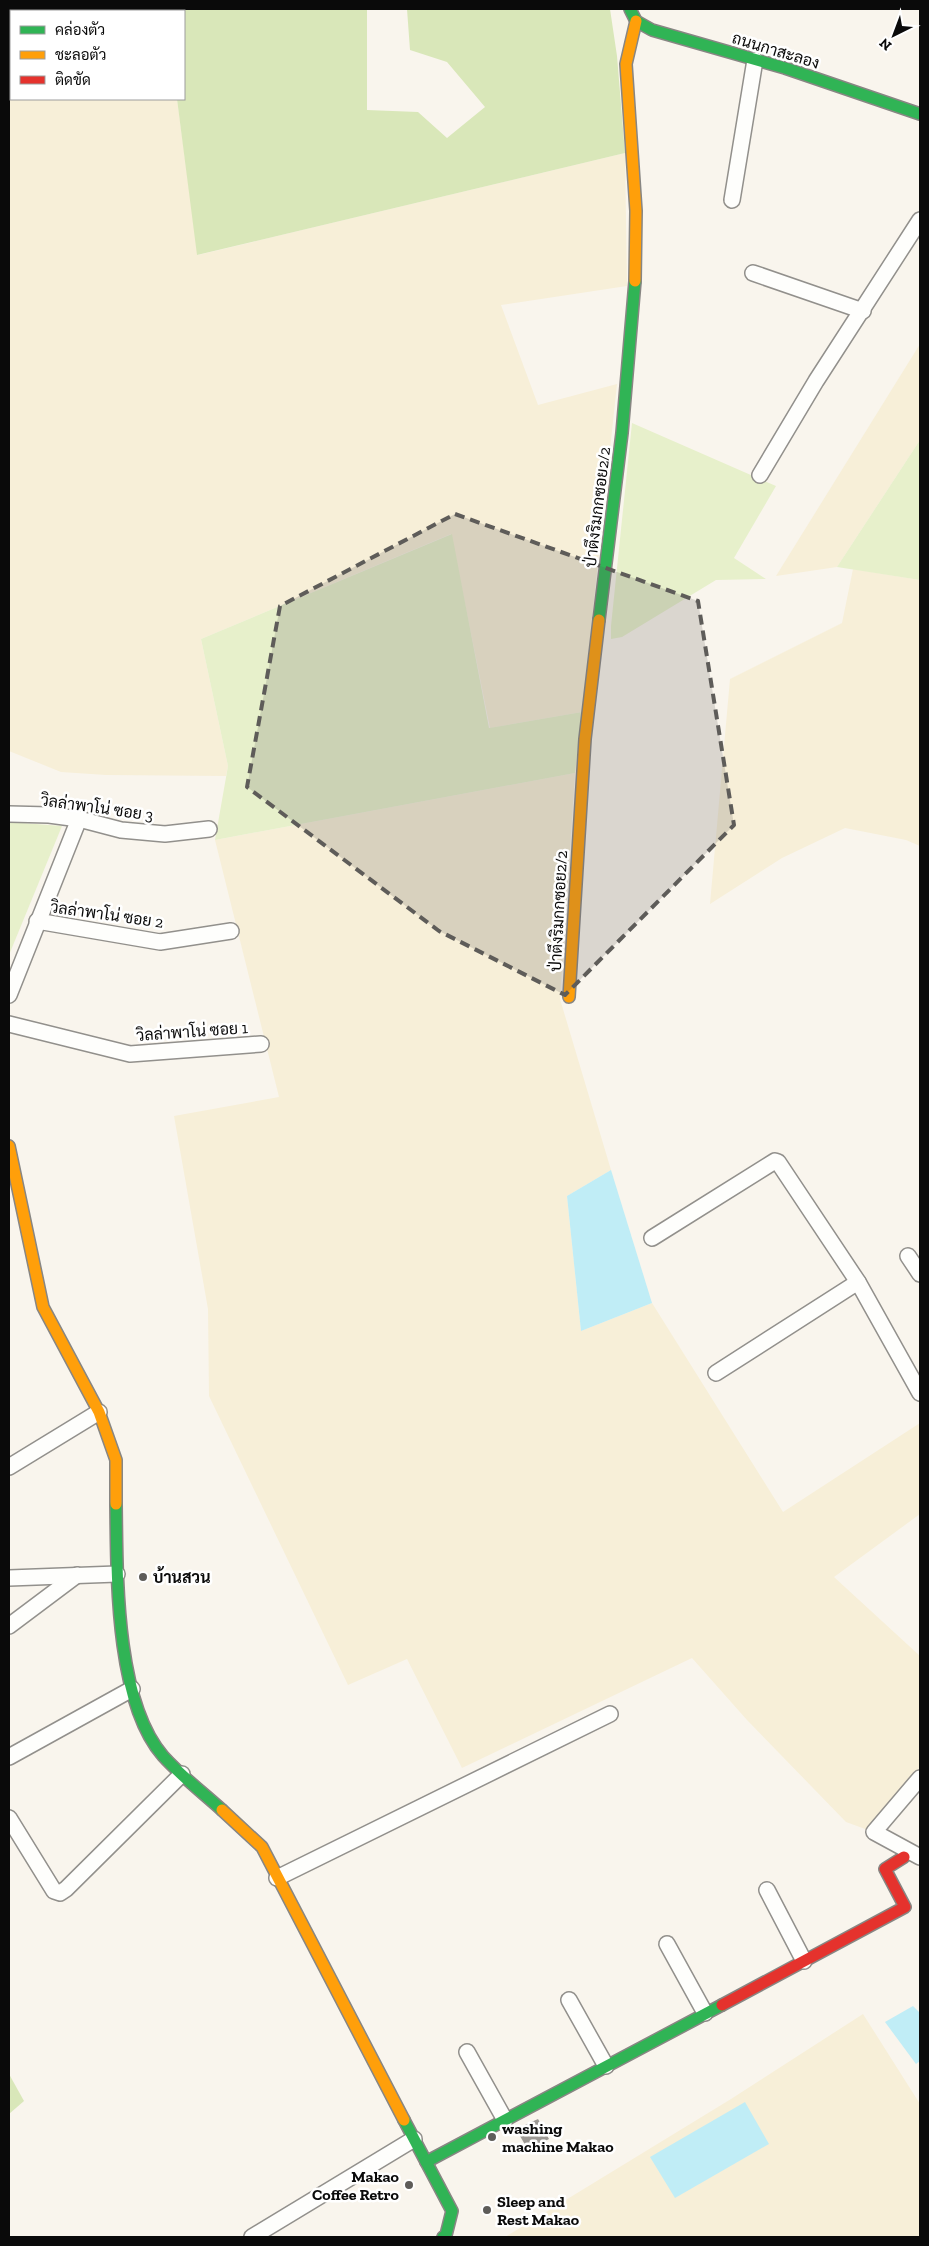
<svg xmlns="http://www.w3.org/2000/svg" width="929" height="2246" viewBox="0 0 929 2246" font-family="'Zilla Slab',Sarabun,serif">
	<rect width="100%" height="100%" fill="#f9f5ed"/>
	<g fill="#f7efd8">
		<path d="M29 9H165V11H30Z"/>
		<path d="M9 17 11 26V99H177L198 255 625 153 627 286 501 305 538 405 617 384 582 712 490 728 451 534 201 639 228 766 226 776 106 775 61 772 9 751Z"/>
		<path d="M920 344V440L837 567 776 576Z"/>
		<path d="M853 569 920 580V846L906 840 845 828 782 858 710 904 730 679 842 623Z"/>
		<path d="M575 773 560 999 611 1170 567 1196 581 1331 652 1303 783 1512 920 1423V1514L834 1577 920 1656V1767L868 1830 846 1822 747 1720 692 1658 462 1768 407 1659 348 1685 209 1396 208 1309 174 1116 279 1097 215 840Z"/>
		<path d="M863 2014 920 2104V2237H505L731 2099Z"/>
	</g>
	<g fill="#e7f0cb">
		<path d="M632 423 776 486 734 558 766 579 716 580 622 637 611 639V626Z"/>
		<path d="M920 440V580L837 567Z"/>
		<path d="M452 534 489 728 582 712 575 773 215 840 228 766 201 639Z"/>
		<path d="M9 822 62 826 9 955Z"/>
	</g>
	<g fill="#d9e7b9">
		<path d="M165 9H367V110L418 112 447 138 485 107 447 62 410 50 407 9H610L617 56 625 153 197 255 177 99H184V11H165Z"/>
		<path d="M9 2074 24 2101 9 2114Z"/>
	</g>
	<g fill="#c0edf6">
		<path d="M611 1170 652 1303 581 1331 567 1196Z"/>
		<path d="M913 2006 920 2013V2061L916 2064 885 2022Z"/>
		<path d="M745 2102 769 2144 675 2198 650 2157Z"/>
	</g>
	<path fill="#9c9893" d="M538 2119 549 2139 528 2150 516 2129Z"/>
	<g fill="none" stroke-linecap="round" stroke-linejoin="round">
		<g stroke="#92908c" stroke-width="18">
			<g id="street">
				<path d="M732 200 755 60"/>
				<path d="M753 273 863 311"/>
				<path d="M760 475 816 381 920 220"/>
				<path d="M9 814 49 815 79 819 121 830 165 834 209 829"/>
				<path d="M37 921 160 942 231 931"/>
				<path d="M9 995 79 819"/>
				<path d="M9 1024 130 1054 261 1044"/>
				<path d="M652 1238 775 1161 778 1162 858 1282 920 1393"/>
				<path d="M908 1256 920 1274"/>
				<path d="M716 1373 858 1282"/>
				<path d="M9 1467 99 1412"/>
				<path d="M9 1578 117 1574"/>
				<path d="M9 1626 77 1575"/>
				<path d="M9 1757 132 1689"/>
				<path d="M920 1778 874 1832 920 1857"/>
				<path d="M9 1818 54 1891 60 1893 66 1889 182 1774"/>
				<path d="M277 1878 610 1714"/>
				<path d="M767 1890 804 1961"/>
				<path d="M667 1944 705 2013"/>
				<path d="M569 2000 606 2066"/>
				<path d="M467 2052 505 2120"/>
				<path d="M252 2237 414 2139"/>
			</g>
		</g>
		<g stroke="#888683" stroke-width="14">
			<g id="fast">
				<path d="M630 9 636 21 652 30 785 68 920 114"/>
				<path d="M599 620 622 433 635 281"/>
				<path d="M116 1504C117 1574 115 1701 163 1756 180 1775 202 1792 222 1810"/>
				<path d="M404 2120 452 2211 446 2235 443 2237"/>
				<path d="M426 2162 722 2005"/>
			</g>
		</g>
		<g stroke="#888683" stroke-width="14">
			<g id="slow">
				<path d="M635 281 636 211 626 64 636 21"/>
				<path d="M569 997 585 739 599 620"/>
				<path d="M9 1146 43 1307 99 1412 116 1460V1504"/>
				<path d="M222 1810 262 1847 404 2120"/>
			</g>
		</g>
		<g stroke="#888683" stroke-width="14">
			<path id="jam" d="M722 2005 905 1907 885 1869 904 1857"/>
		</g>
		<use href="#street" stroke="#fefefc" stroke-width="15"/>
		<use href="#fast" stroke="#30b455" stroke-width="11"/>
		<use href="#slow" stroke="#ff9f0a" stroke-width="11"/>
		<use href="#jam" stroke="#e5322d" stroke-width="11"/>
	</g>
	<path fill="#5e5c59" fill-opacity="0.2" stroke="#5e5c59" stroke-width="4" stroke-dasharray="10 6" stroke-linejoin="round" d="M455 514 698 601 734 825 565 995 439 931 247 787 280 606Z"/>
	<g fill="#5e5c59" stroke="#fff" stroke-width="2">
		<circle cx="143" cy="1577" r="5"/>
		<circle cx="492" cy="2137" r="5"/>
		<circle cx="409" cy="2185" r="5"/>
		<circle cx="487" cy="2210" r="5"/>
	</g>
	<g text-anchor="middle" stroke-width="5" stroke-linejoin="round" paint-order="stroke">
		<g font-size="16" fill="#0a0a0a" stroke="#fff">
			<text transform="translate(776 50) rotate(17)" y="6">ถนนกาสะลอง</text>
			<text transform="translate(597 507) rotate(-83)" y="6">ป่าตึงริมกกซอย2/2</text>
			<text transform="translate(97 807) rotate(8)" y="6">วิลล่าพาโน่ ซอย 3</text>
			<text transform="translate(558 911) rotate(-87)" y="6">ป่าตึงริมกกซอย2/2</text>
			<text transform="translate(107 914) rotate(8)" y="6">วิลล่าพาโน่ ซอย 2</text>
			<text transform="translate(192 1031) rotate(-4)" y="6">วิลล่าพาโน่ ซอย 1</text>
		</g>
		<g font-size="16" font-weight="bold" fill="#0a0a0a" stroke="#fff" text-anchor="start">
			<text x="153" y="1583">บ้านสวน</text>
			<text x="502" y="2134">washing<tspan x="502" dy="18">machine Makao</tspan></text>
			<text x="399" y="2182" text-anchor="end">Makao<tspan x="399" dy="18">Coffee Retro</tspan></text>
			<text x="497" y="2207">Sleep and<tspan x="497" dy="18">Rest Makao</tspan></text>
		</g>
	</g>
	<rect width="929" height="2246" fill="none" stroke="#0a0a0a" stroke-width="20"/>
	<rect x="10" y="10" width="175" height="90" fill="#ffffff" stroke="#9d9d9d"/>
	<rect x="20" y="26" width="25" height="8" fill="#30b455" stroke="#9d9d9d"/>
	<text x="55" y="35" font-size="15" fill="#0a0a0a">คล่องตัว</text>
	<rect x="20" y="51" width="25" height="8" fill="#ff9f0a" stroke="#9d9d9d"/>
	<text x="55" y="60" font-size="15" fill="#0a0a0a">ชะลอตัว</text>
	<rect x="20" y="76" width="25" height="8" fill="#e5322d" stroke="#9d9d9d"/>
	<text x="55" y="85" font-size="15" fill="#0a0a0a">ติดขัด</text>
	<g transform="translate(894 35) rotate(222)" stroke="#ffffff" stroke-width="4" paint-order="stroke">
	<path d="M0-4L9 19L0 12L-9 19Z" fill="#0a0a0a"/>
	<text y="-8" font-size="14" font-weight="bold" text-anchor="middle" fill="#0a0a0a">N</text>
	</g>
</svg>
